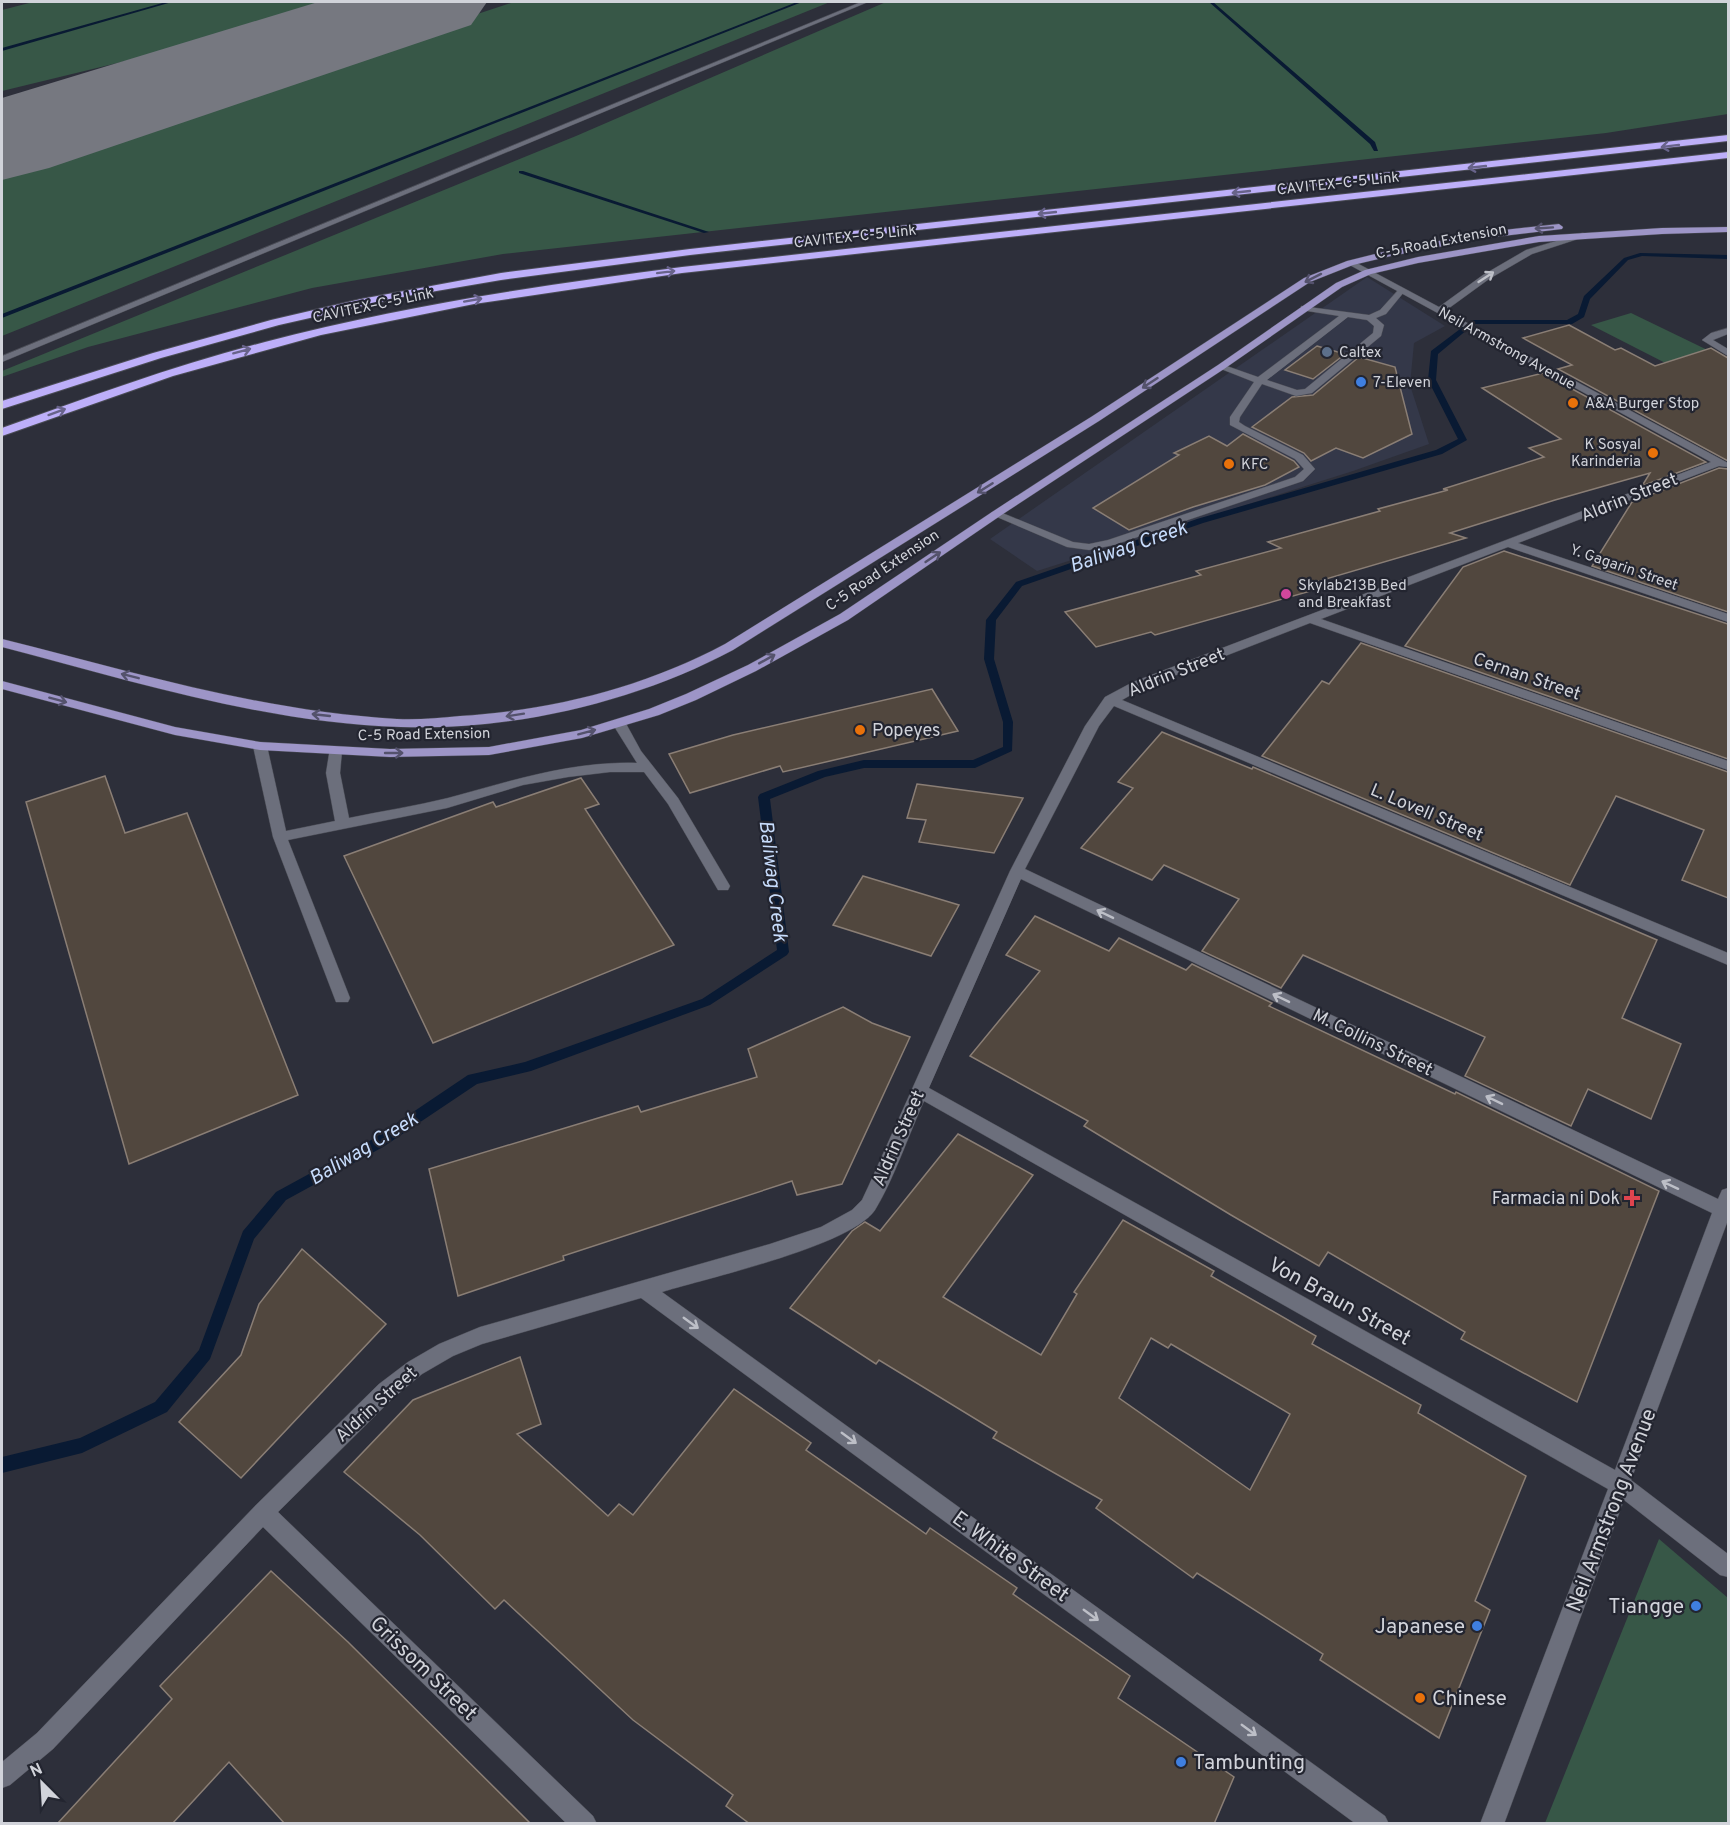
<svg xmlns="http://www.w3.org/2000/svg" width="1730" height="1825" viewBox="0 0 1730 1825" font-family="Overpass,sans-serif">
	<rect width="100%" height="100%" fill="#2d2f3a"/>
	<path fill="#343849" d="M1367 277 1445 326 1414 343 1410 385 1429 444 1353 471 1037 571 990 539Z"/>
	<g fill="#375747">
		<path d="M33 2H332L175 49 2 91V10Z"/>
		<path d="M514 2H830L2 336V171Z"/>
		<path d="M886 2H1728V114L1606 133 503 254 312 288 88 347 2 377V371L576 136Z"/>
		<path d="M1631 313 1724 358 1683 372 1591 325Z"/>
		<path d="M1659 1539 1728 1598V1823H1545Z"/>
	</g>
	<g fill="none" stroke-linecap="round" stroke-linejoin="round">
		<g fill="#091a33" fill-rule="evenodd">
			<path d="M166 2H172L2 51V48Z"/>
			<path d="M797 2H802L2 318V314Z"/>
			<path d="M1209 2H1213L1375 142 1378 151H1374L1370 144Z"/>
			<path d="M519 171H523L709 232 704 233 519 173Z"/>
			<path d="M1640 253 1728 255V259L1642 256 1628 260 1590 299 1584 317 1572 324H1474L1438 354 1436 380 1467 440 1442 454 1203 523 1022 586 996 620 994 659 1013 722 1012 751 975 768H864L825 777 770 799 789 952 787 955 710 1005 531 1071 477 1084 383 1147 286 1200 254 1239 210 1359 167 1412 82 1453 2 1473V1457L80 1438 155 1402 199 1350 243 1231 276 1192 373 1139 468 1075 525 1062 702 999 777 950 758 797 760 794 818 771 864 760H973L1003 747V722L984 659 986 620 1016 582 1197 519 1436 450 1458 439 1428 380 1431 351 1472 320H1567L1578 314 1584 296 1624 258Z"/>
		</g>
		<path fill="#767880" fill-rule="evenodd" d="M301 30 318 34 324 44 318 54 2 135V103Z"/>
		<path fill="#767880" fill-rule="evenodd" d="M318 2H487L471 25 49 168 2 180V98Z"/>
	</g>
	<g fill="#51473e" stroke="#8a7e75" stroke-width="1.5" fill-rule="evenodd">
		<path d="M1569 325 1615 350 1621 348 1655 366 1711 348 1728 358V461L1558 369 1572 365 1523 338Z"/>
		<path d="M1317 346 1345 354 1313 379 1285 370Z"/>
		<path d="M1359 357 1395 367 1412 434 1363 458 1336 448 1311 461 1304 453 1252 427 1292 397 1313 395Z"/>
		<path d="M1543 373 1706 462 1642 486 1650 473 1555 500 1450 533 1466 538 1312 583 1318 589 1155 635 1151 632 1096 647 1065 612 1201 575 1196 571 1281 548 1268 542 1380 511 1378 509 1448 490 1443 489 1544 457 1529 448 1561 439 1482 388Z"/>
		<path d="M1243 434 1294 461 1299 467 1265 485 1193 507 1129 530 1093 508 1179 455 1174 453 1209 436 1227 446Z"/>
		<path d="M1719 468 1728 469V612L1592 566 1632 502Z"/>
		<path d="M1504 551 1728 624V759L1405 646 1463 567Z"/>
		<path d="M1361 643 1728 772V898L1682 880 1704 830 1616 796 1570 885 1262 756 1322 681 1329 684Z"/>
		<path d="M932 689 958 731 783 772 780 766 690 793 669 754 733 735Z"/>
		<path d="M1162 732 1252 769 1253 767 1657 940 1622 1018 1681 1044 1651 1119 1588 1089 1571 1126 1465 1076 1485 1037 1303 955 1281 988 1202 951 1239 899 1164 865 1152 880 1081 848 1133 788 1118 782Z"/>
		<path d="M105 776 125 833 187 813 298 1095 129 1164 26 802Z"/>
		<path d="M581 778 599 804 585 809 674 945 433 1043 344 856 493 802 496 807Z"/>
		<path d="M917 784 1023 798 994 853 919 842 926 820 907 818Z"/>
		<path d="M863 876 959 905 931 956 833 925Z"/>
		<path d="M1035 916 1109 951 1119 938 1186 970 1192 964 1272 1003 1269 1006 1455 1094 1456 1092 1659 1191 1577 1402 1461 1339 1465 1332 1328 1252 1319 1266 1231 1215 1084 1126 1088 1121 970 1056 1040 971 1006 955Z"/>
		<path d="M843 1007 872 1023 910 1037 842 1184 797 1195 792 1181 563 1256 564 1260 458 1296 429 1169 638 1106 641 1112 757 1077 748 1049Z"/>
		<path d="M958 1134 1033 1175 943 1297 1041 1355 1077 1294 1074 1292 1123 1220 1214 1271 1211 1276 1316 1336 1312 1344 1421 1405 1418 1413 1526 1476 1475 1601 1490 1610 1439 1738 1320 1660 1323 1654 1197 1573 1193 1578 1096 1508 1102 1500 993 1438 997 1432 879 1360 876 1364 790 1308 852 1231 865 1222 880 1231ZM1151 1338 1168 1348 1171 1344 1290 1414 1250 1490 1119 1398Z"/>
		<path d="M302 1249 386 1324 241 1478 179 1422 241 1355 259 1304Z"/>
		<path d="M520 1357 541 1424 517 1434 608 1516 619 1504 633 1515 734 1389 811 1443 806 1450 926 1534 930 1528 1017 1588 1013 1594 1130 1676 1118 1698 1234 1777 1214 1824H750L726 1806 733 1795 633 1720 504 1600 495 1609 420 1535 344 1472 413 1400Z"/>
		<path d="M271 1571 348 1642 531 1824H285L229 1762 172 1824H57L172 1699 160 1686Z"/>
	</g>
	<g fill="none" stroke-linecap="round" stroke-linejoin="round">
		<g stroke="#4a4c55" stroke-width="1">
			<g id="service">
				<path d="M861 2H868L2 362V356Z"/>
				<path d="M1401 287 1405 290 1404 292 1386 314 1376 318 1384 325 1381 336 1312 393 1296 396 1262 384 1240 417 1239 422 1245 426 1303 455 1315 469 1303 481 1114 545 1089 550 1067 547 990 514 992 512H1000L1073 542 1089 544 1108 540 1295 477 1304 469 1295 459 1230 425V417L1254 382 1216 367 1221 364 1258 377 1339 316 1301 310V306L1369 315 1380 310ZM1348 317 1367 320 1374 326 1373 333 1305 389 1297 390 1267 380Z"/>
				<path d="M619 719 624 720 641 751 678 798 730 886 728 890H718L668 804 644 772H610L568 777 523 785 447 808 288 840 350 998 348 1002H336L273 837 253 746 255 743 260 742 267 746 286 831 335 821 326 773 330 748 335 747 342 751 340 773 349 818C382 811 416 806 448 798 511 781 571 761 637 763L612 723Z"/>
			</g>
		</g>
		<g stroke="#4a4c55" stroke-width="1">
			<g id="minor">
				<path d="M1583 233 1590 235 1532 254 1489 279 1445 311 1728 463V467L1719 466 1518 543 1728 614V622L1508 547 1321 619 1728 761V770L1310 623 1143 688 1122 700 1728 953V965L1114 706 1099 726 1025 869 1718 1199 1722 1190 1728 1188V1220L1631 1480 1728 1554V1577L1720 1575 1624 1500 1504 1824H1480L1608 1489 924 1101C909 1134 893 1181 875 1210 851 1246 707 1278 662 1292L1385 1816 1389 1824H1356L641 1298 482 1344 453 1356 422 1374 393 1398 278 1512 593 1816 597 1824H567L263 1527 53 1749 10 1785 2 1788V1762L37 1733 256 1505 379 1384 408 1362 439 1344 480 1327 770 1244 821 1227 852 1210 862 1200 869 1185 1010 871 1085 726 1105 697 1133 682 1711 462 1346 263 1353 261 1439 307 1483 275 1526 250ZM1021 879 1712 1213 1615 1470 929 1088Z"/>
				<path d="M1728 328V334L1713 340 1728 349V356L1702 340 1711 333Z"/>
			</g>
		</g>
		<g stroke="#4a4c55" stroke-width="1">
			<g id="primary">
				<path d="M1559 224 1563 227 1562 229 1486 238 1391 256 1353 265 1310 282 1099 421 733 650C636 702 512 731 401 727 265 723 132 681 2 647V639C133 672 261 711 397 719 418 720 439 718 460 716 553 710 642 688 725 644L1091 417 1304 278 1347 261 1391 250 1486 232Z"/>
				<path d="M1662 228 1728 227V232L1662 234 1539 242 1418 263 1371 274 1342 287 1224 369 1000 516 848 620 756 671 696 700 659 715 582 738 489 755 390 757 260 750 175 735 2 689V681L175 727 260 742 390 749 489 747 581 730 649 709 686 694 748 665 840 614 992 512 1218 365 1336 283 1365 270 1418 257 1539 236Z"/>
			</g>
		</g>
		<g stroke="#4a4c55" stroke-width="2">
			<g id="motorway">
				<path d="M1728 135V141L690 255 501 280 407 296 279 325 161 358 2 409V401L153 353 271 320 361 299 501 273 690 249Z"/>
				<path d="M1728 152V158L682 273 474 304 321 335 173 376 2 436V428C89 397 176 365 265 342 402 306 542 285 682 267Z"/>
			</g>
		</g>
		<use href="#service" fill="#6c6f7c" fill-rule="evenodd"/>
		<use href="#minor" fill="#6c6f7c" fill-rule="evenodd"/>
		<use href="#primary" fill="#9d95c7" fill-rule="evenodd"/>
		<use href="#motorway" fill="#bdaff9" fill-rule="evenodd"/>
	</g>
	<defs><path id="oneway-shaft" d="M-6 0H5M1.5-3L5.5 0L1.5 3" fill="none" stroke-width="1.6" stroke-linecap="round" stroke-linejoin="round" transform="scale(1.5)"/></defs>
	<g stroke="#68638a">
		<use href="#oneway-shaft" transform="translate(1670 146) rotate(173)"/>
		<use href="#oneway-shaft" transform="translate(1477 167) rotate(174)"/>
		<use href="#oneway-shaft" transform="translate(1241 192) rotate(174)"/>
		<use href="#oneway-shaft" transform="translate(1047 213) rotate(174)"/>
		<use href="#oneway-shaft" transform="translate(666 272) rotate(-7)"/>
		<use href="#oneway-shaft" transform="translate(473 300) rotate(-10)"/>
		<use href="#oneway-shaft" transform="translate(242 351) rotate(-15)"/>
		<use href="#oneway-shaft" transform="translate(57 412) rotate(-20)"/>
	</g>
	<g stroke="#54526c">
		<use href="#oneway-shaft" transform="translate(1544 228) rotate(176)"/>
		<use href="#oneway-shaft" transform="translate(1313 278) rotate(153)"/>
		<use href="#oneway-shaft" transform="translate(1150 383) rotate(147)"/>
		<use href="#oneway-shaft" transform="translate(985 488) rotate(148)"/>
		<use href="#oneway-shaft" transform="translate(933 557) rotate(-34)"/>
		<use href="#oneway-shaft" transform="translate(767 659) rotate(-29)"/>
		<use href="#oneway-shaft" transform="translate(130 676) rotate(-166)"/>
		<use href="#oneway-shaft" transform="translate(58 700) rotate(15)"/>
		<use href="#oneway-shaft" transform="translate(321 715) rotate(-174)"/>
		<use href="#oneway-shaft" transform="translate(515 715) rotate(171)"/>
		<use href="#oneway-shaft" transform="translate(587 732) rotate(-15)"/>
		<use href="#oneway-shaft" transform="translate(394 753)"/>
	</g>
	<g stroke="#bdbfc7">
		<use href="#oneway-shaft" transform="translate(1486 277) rotate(-33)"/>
		<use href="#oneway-shaft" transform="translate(1105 914) rotate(-154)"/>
		<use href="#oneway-shaft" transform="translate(1281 998) rotate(-154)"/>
		<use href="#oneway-shaft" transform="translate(1494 1100) rotate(-154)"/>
		<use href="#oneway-shaft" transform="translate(1670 1185) rotate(-155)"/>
		<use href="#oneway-shaft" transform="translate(691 1323) rotate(36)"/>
		<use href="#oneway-shaft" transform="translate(849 1438) rotate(36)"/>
		<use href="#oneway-shaft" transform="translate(1091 1615) rotate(36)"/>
		<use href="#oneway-shaft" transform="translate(1249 1730) rotate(36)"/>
	</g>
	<circle fill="#5c6f8a" stroke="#232530" stroke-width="2" cx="1327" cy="352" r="6"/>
	<g fill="#3f7fe0" stroke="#232530" stroke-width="2">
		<circle cx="1361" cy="382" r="6"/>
		<circle cx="1696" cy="1606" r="6"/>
		<circle cx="1477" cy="1626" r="6"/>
		<circle cx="1181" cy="1762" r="6"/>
	</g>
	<g fill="#e8710a" stroke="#232530" stroke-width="2">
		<circle cx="1573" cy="403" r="6"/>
		<circle cx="1653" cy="453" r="6"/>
		<circle cx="1229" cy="464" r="6"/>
		<circle cx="860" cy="730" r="6"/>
		<circle cx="1420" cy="1698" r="6"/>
	</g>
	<circle fill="#d1479c" stroke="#232530" stroke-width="2" cx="1286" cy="594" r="6"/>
	<path fill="#e0444e" stroke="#232530" stroke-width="2" d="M1629 1189h6v6h6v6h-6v6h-6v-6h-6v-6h6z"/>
	<g text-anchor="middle" stroke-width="4.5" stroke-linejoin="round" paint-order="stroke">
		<g font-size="15" fill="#d1d3da" stroke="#232530">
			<text transform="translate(1338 183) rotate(-6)" y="5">CAVITEX–C-5 Link</text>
			<text transform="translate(855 236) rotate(-6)" y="5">CAVITEX–C-5 Link</text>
			<text transform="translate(1441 241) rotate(-11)" y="5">C-5 Road Extension</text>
			<text transform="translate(373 305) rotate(-12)" y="5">CAVITEX–C-5 Link</text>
			<text transform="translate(1507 348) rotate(29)" y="5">Neil Armstrong Avenue</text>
			<text transform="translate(1624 567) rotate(19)" y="5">Y. Gagarin Street</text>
			<text transform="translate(882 570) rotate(-34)" y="5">C-5 Road Extension</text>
			<text transform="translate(424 734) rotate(-1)" y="5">C-5 Road Extension</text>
		</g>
		<g font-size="15" fill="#d1d3da" stroke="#232530" text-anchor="start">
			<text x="1339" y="357">Caltex</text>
			<text x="1373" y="387">7-Eleven</text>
			<text x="1585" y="408">A&amp;A Burger Stop</text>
			<text x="1641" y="449" text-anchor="end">K Sosyal<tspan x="1641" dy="17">Karinderia</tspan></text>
			<text x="1241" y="469">KFC</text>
			<text x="1298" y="590">Skylab213B Bed<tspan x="1298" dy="17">and Breakfast</tspan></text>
		</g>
		<g font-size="18" fill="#d1d3da" stroke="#232530">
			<text transform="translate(1629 497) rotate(-22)" y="6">Aldrin Street</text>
			<text transform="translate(1176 672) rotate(-22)" y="6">Aldrin Street</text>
			<text transform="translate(1527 676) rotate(19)" y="6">Cernan Street</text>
			<text transform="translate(1427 812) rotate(23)" y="6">L. Lovell Street</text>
			<text transform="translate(1373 1042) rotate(26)" y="6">M. Collins Street</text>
			<text transform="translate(898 1138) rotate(-66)" y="6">Aldrin Street</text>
			<text transform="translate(376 1404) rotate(-42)" y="6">Aldrin Street</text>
		</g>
		<g font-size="18" fill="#d1d3da" stroke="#232530" text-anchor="start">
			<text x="872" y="736">Popeyes</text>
			<text x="1620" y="1204" text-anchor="end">Farmacia ni Dok</text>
		</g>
		<g font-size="20" font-style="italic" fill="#c7dcfc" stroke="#232530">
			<text transform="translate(1128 546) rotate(-19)" y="7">Baliwag Creek</text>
			<text transform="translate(774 881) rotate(83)" y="7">Baliwag Creek</text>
			<text transform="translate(363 1148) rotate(-31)" y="7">Baliwag Creek</text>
		</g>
		<g font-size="21" fill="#d1d3da" stroke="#232530">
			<text transform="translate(1340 1301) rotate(29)" y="7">Von Braun Street</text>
			<text transform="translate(1611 1510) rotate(-69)" y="7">Neil Armstrong Avenue</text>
			<text transform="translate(1011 1556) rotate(36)" y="7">E. White Street</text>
			<text transform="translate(424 1668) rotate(44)" y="7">Grissom Street</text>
		</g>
		<g font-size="21" fill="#d1d3da" stroke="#232530" text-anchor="end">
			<text x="1684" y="1613">Tiangge</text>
			<text x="1465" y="1633">Japanese</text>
			<text x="1432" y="1705" text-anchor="start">Chinese</text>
			<text x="1193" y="1769" text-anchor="start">Tambunting</text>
		</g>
	</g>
	<rect width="1730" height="1825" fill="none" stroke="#d1d3da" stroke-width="6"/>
	<g transform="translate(42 1783) rotate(336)" stroke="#232530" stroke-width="4.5" paint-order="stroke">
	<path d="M0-4.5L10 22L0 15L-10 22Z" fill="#d1d3da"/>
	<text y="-9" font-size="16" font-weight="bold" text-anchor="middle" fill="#d1d3da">N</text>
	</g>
</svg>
